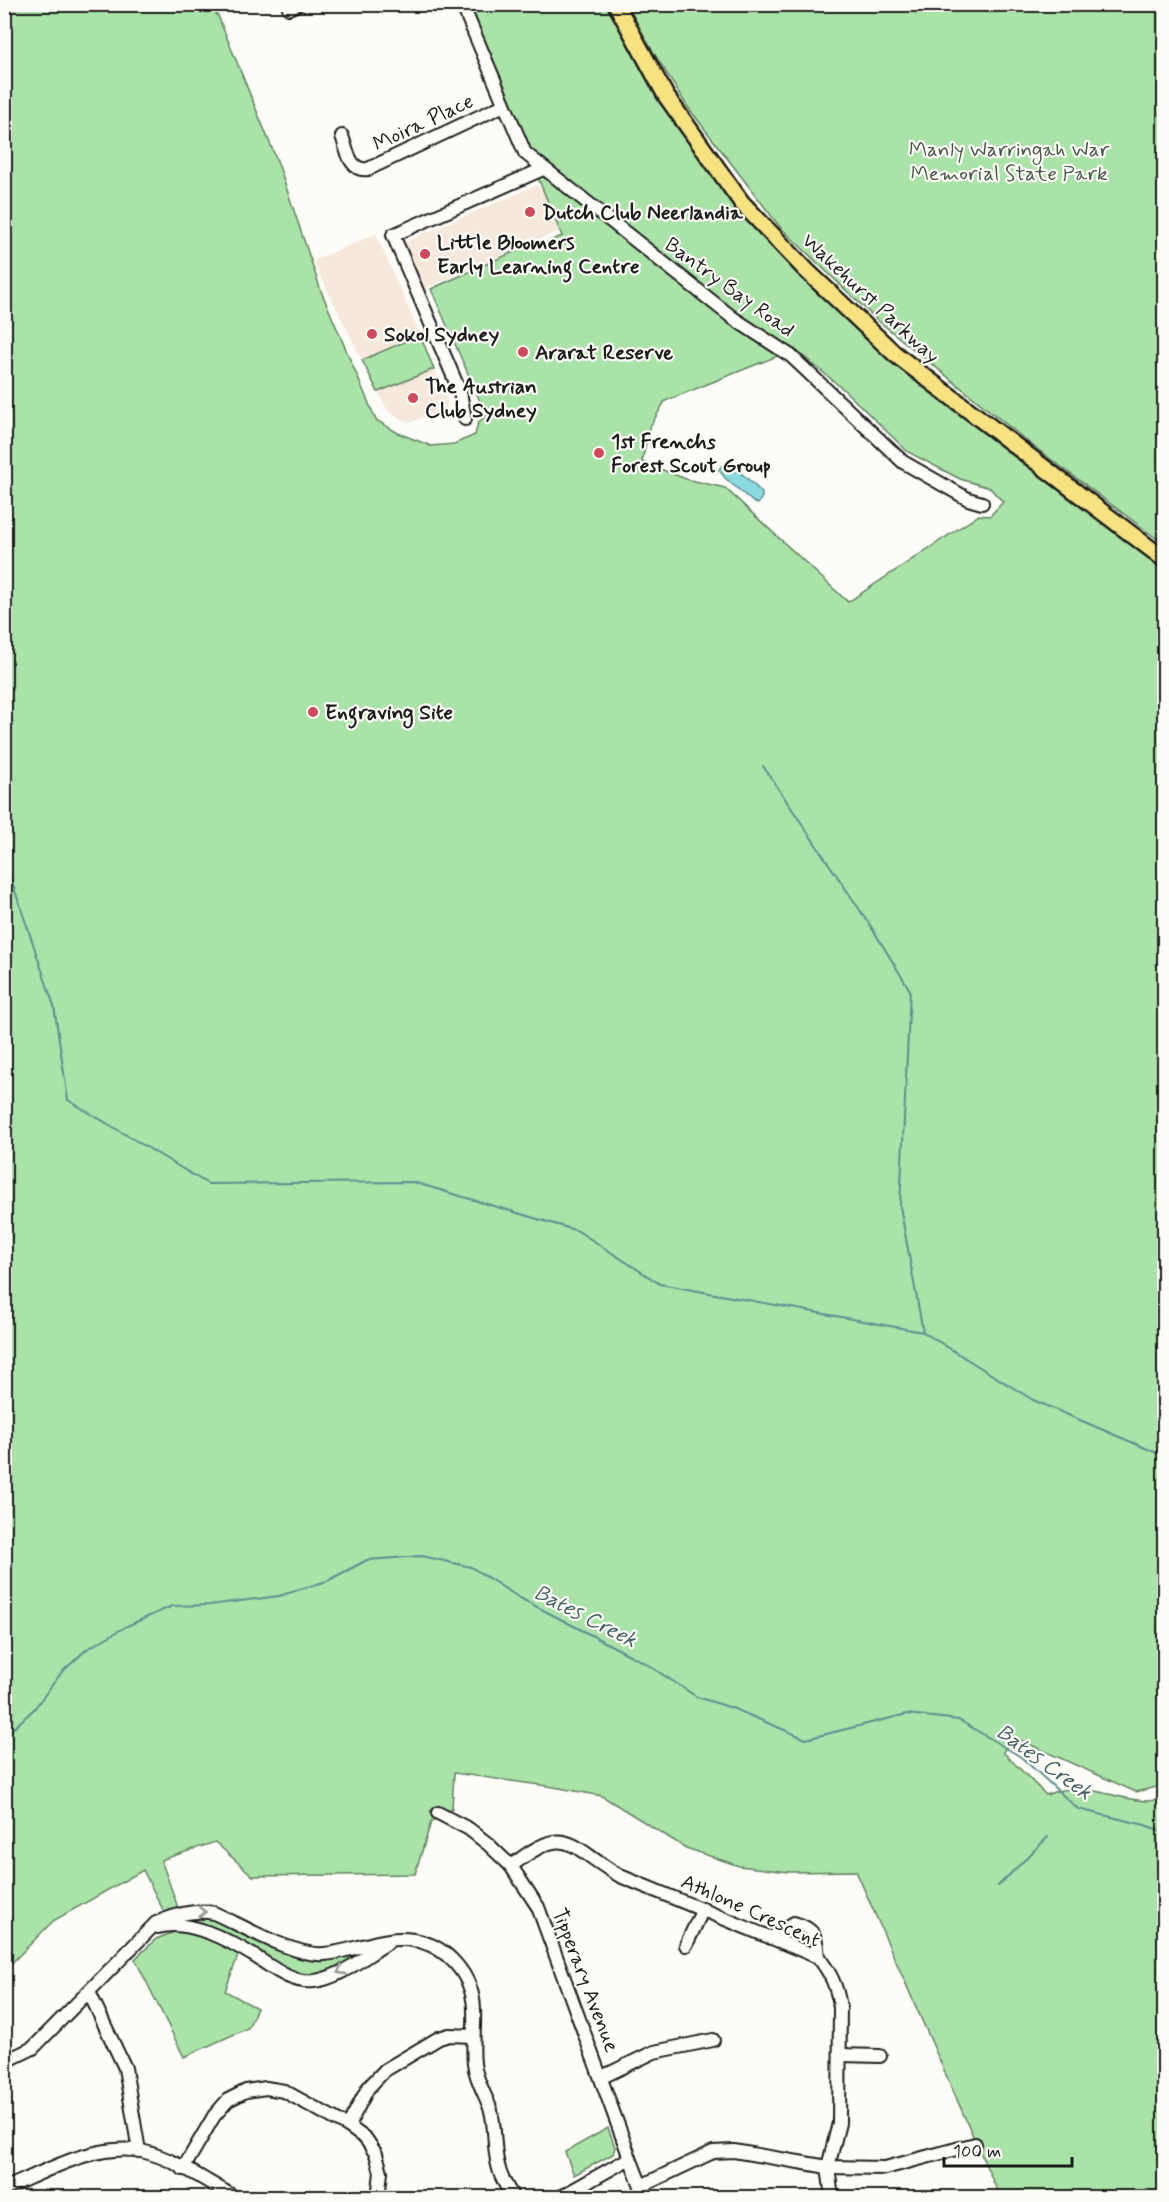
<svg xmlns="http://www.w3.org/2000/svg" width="1169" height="2202" viewBox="0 0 1169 2202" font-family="Mynerve,sans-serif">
	<rect width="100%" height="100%" fill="#fdfcf7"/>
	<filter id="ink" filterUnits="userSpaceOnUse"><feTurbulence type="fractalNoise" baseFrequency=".0167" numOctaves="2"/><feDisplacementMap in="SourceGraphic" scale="12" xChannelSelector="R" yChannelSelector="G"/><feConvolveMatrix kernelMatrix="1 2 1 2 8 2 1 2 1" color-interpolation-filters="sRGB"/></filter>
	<g filter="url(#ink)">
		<g fill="#f6e8da">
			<path d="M537 185 584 220 421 290 404 249 407 241Z"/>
			<path d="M376 234 420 335 362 360 313 261Z"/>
			<path d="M434 369 448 401 446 408 409 423 388 411 378 392Z"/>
		</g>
		<g fill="#a9e3a8" stroke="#628062" stroke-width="1.5" fill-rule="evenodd">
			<path d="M20 4H206L218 16 278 163 321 291 376 420 398 433 431 446 454 444 475 435 478 423 486 415 431 289 529 245 531 249 562 236 467 5H607L665 106 813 285 909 376 1164 568V1785L1136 1792 1013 1737 1003 1752 1046 1795C1083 1779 1111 1799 1146 1801 1152 1801 1159 1799 1164 1797V2197H1000L856 1871 789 1872 739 1866 686 1848 602 1796 554 1787 454 1773 452 1809 431 1822 415 1874 253 1876 215 1842 161 1860 181 1916 205 1914 280 1948 369 1949C358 1956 340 1971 328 1974 297 1984 267 1960 242 1945L225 1991 257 2008 248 2028 184 2057 135 1959 156 1939 174 1932 143 1870 53 1921 5 1970V11ZM795 349 843 389 908 452 960 479 990 488 1003 502 990 516 979 515 848 602 725 488 686 479 642 462 649 428 665 401Z"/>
			<path d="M624 5H1164V544L1028 442 876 319 780 227 687 106Z"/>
			<path d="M420 335 434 369 378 392 362 360Z"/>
			<path d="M802 1928 811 1936 814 1950 783 1937 785 1932Z"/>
			<path d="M608 2128 615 2147 613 2154 574 2175 565 2152Z"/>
		</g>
		<path fill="#89dbe0" stroke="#5d8f92" stroke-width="1.5" d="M721 466C738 466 751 482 762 493V497L758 504 753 502 725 478 719 470Z"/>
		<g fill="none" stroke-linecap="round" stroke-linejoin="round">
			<g stroke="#5d8f92" stroke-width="2">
				<path d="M763 766 870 925 910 990 900 1206 923 1332"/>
				<path d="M4 858 54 1006 68 1100 208 1184 413 1182 578 1231 660 1284 923 1332 1033 1400 1164 1456"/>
				<path d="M4 1737 34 1709 62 1672 87 1649 127 1626 172 1606 210 1605 279 1596 327 1581 367 1560 422 1556 471 1567 518 1597 645 1663 697 1697 732 1708 806 1739 907 1714 959 1720 1021 1757 1078 1809 1145 1825 1164 1832"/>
				<path d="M998 1886 1048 1837"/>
			</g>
			<g stroke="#1c1c1c" stroke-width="16">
				<g id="minor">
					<path d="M462 4 525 153 733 318 791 356 903 462 968 499 982 503"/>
					<path d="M289 8 298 4"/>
					<path d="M342 136C347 150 350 172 368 169L504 105"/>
					<path d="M465 419 460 392 393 235 543 169"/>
					<path d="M438 1813 469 1829 488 1844 511 1866 538 1907 630 2158 641 2186 649 2198"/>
					<path d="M511 1866C569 1821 567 1846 620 1876L818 1957C831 1973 837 1987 840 2007L839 2123 828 2167 832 2198"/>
					<path d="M158 1927C189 1918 230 1941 256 1957 273 1968 293 1984 314 1981 341 1978 365 1956 387 1943"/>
					<path d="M771 1938 794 1923C816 1929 816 1937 818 1957"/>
					<path d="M686 1945 703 1909"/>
					<path d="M89 1992 125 2068 139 2151"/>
					<path d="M840 2055 880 2056"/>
					<path d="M4 2062 33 2048 156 1923C175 1915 194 1909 214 1913 241 1925 295 1957 324 1954 354 1952 382 1935 413 1940 447 1945 473 1976 474 2009 475 2027 472 2046 474 2064 476 2081 486 2095 491 2111 496 2130 493 2150 499 2169 501 2179 508 2188 513 2198"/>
					<path d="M602 2077 654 2052 713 2040"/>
					<path d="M348 2126 368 2088 385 2070 439 2038 449 2035 473 2036"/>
					<path d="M183 2169 214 2116 228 2100 246 2091 266 2088 284 2091 348 2126 366 2139 376 2154 381 2172 378 2198"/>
					<path d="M641 2186 713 2152 734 2151 828 2167 885 2168 975 2144"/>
					<path d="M4 2189C45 2172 95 2142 141 2151 174 2158 206 2181 236 2198"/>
					<path d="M559 2198 630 2158"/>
				</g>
			</g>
			<g stroke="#1c1c1c" stroke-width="20">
				<path id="major" d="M616 4 666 96 742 203 807 271 895 354 1164 559"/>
			</g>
			<use href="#minor" stroke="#fdfcf7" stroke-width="12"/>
			<use href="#major" stroke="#f7e281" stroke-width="15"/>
		</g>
		<defs><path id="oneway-chevron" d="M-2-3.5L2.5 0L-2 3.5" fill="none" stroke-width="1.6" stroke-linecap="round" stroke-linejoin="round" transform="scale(1.5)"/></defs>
		<g stroke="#989794">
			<use href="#oneway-chevron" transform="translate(202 1912)"/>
			<use href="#oneway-chevron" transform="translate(341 1971) rotate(150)"/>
		</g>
	</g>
	<g fill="#d1495b" stroke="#fdfcf7" stroke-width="2">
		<circle cx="530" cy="212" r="6"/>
		<circle cx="425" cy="254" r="6"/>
		<circle cx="372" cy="334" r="6"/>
		<circle cx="523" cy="352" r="6"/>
		<circle cx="413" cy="398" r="6"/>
		<circle cx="599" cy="453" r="6"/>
		<circle cx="313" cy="712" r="6"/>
	</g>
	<g text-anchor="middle" stroke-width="4.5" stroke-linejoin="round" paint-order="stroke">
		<g font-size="21" fill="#1c1c1c" stroke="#fdfcf7">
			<text transform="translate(423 122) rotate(-25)" y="7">Moira Place</text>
			<text transform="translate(730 287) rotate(36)" y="7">Bantry Bay Road</text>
			<text transform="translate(871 298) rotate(43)" y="7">Wakehurst Parkway</text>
			<text transform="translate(751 1910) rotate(24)" y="7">Athlone Crescent</text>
			<text transform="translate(586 1980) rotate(69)" y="7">Tipperary Avenue</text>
		</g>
		<g font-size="21" fill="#465846" stroke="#fdfcf7">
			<text x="1009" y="156">Manly Warringah War<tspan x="1009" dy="24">Memorial State Park</tspan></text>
		</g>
		<g font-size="21" font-weight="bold" fill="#1c1c1c" stroke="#fdfcf7" text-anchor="start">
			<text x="542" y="219">Dutch Club Neerlandia</text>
			<text x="437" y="249">Little Bloomers<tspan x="437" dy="24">Early Learning Centre</tspan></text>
			<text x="384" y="341">Sokol Sydney</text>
			<text x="535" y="359">Ararat Reserve</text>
			<text x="425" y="393">The Austrian<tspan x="425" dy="24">Club Sydney</tspan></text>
			<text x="611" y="448">1st Frenchs<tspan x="611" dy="24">Forest Scout Group</tspan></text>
			<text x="325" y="719">Engraving Site</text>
		</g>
		<g font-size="22" font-style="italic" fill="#425f61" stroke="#fdfcf7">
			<text transform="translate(586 1615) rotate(27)" y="8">Bates Creek</text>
			<text transform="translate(1045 1761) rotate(36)" y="8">Bates Creek</text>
		</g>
	</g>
	<rect width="1169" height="2202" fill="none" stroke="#fdfcf7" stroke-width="24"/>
	<rect x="12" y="12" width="1145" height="2178" fill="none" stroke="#1c1c1c" stroke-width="2" filter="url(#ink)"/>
	<path d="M944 2157v9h128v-9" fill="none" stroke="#1c1c1c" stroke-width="3"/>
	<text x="953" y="2157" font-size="18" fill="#1c1c1c" stroke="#fdfcf7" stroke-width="4.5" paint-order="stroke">100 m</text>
</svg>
